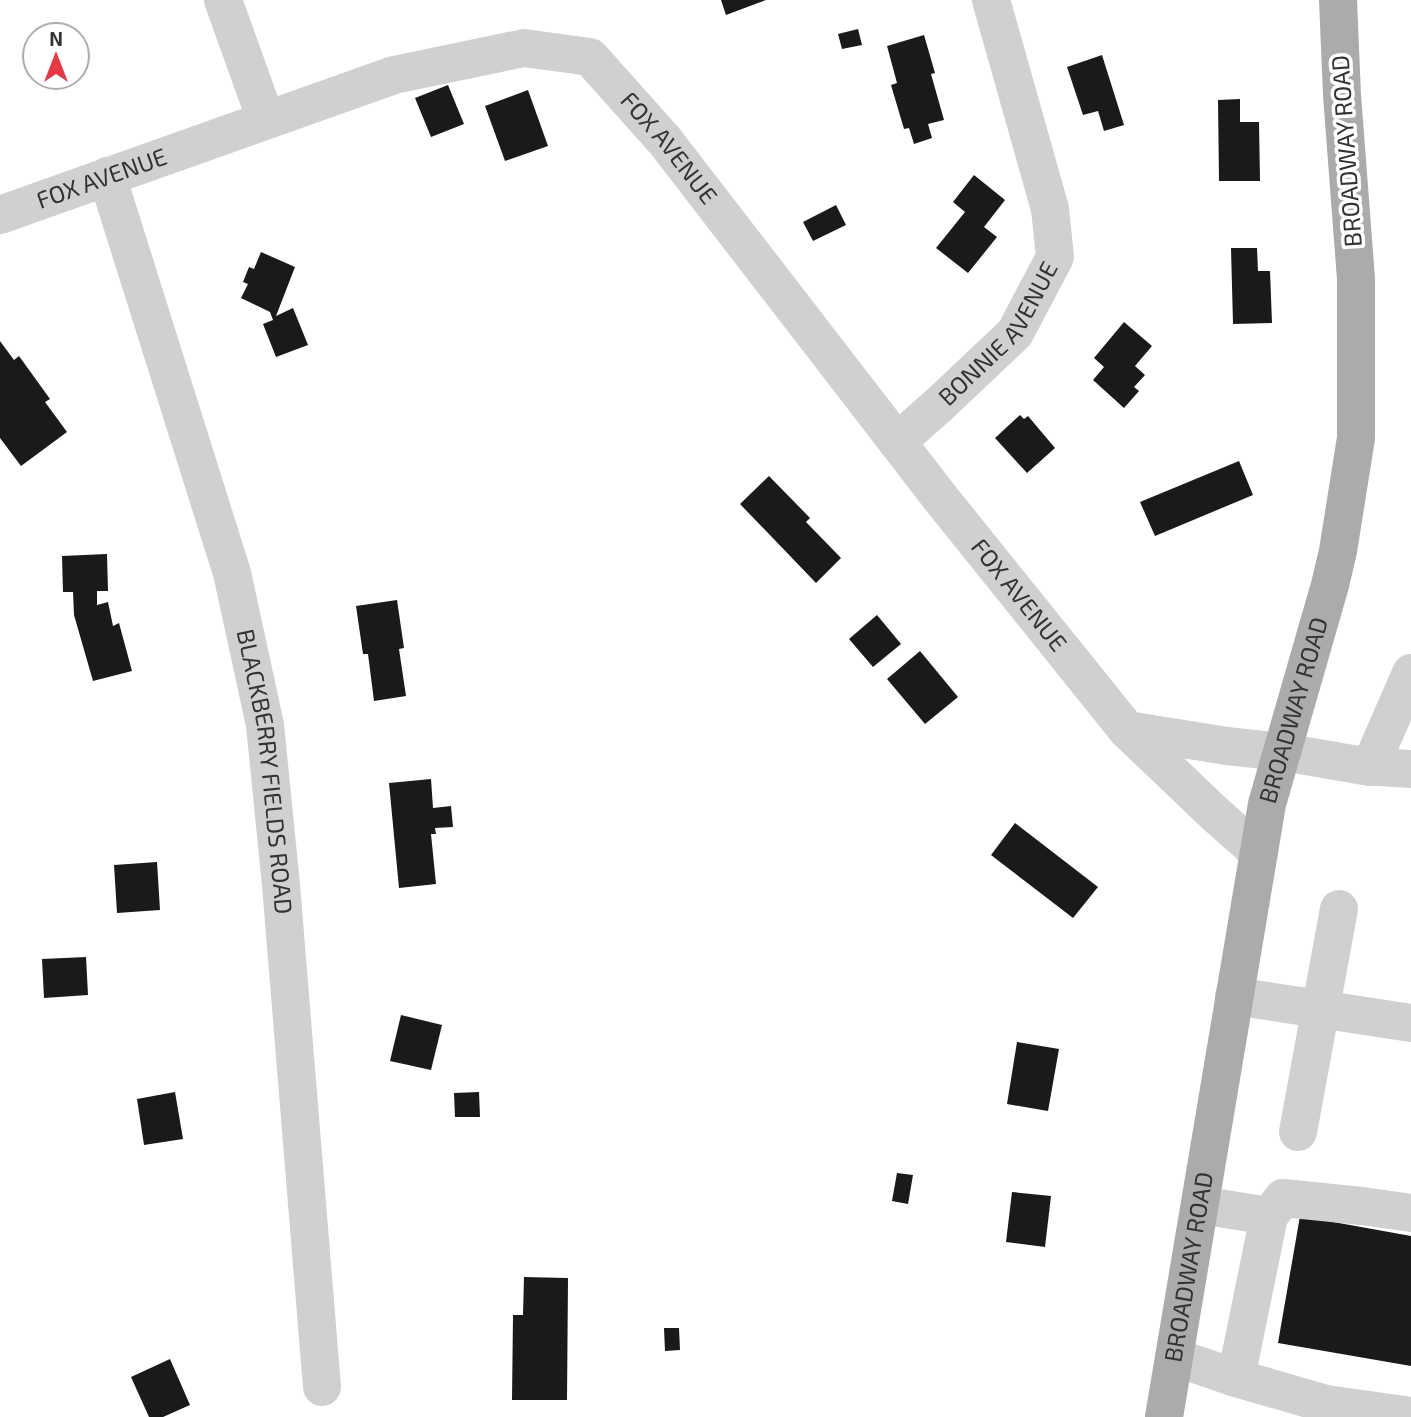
<svg xmlns="http://www.w3.org/2000/svg" width="1411" height="1417" viewBox="0 0 1411 1417" font-family="'Exo 2',sans-serif">
	<rect width="100%" height="100%" fill="#fff"/>
	<g fill="#1a1a1a">
		<path d="M721 0H766L726 15Z"/>
		<path d="M858 29 862 45 842 49 838 34Z"/>
		<path d="M924 35 935 73 931 74 944 120 928 124 932 138 914 144 909 128 904 129 891 85 897 83 887 46Z"/>
		<path d="M1102 55 1124 125 1104 131 1098 111 1083 115 1067 67Z"/>
		<path d="M448 85 464 124 431 137 415 98Z"/>
		<path d="M528 90 548 146 505 161 485 106Z"/>
		<path d="M1240 99V122H1259L1260 181H1219L1218 100Z"/>
		<path d="M974 175 1005 200 984 227 997 237 968 273 936 248 965 212 953 202Z"/>
		<path d="M836 205 846 225 813 241 803 222Z"/>
		<path d="M1231 248H1257L1258 271H1270L1272 323 1233 324Z"/>
		<path d="M261 252 295 267 276 316 293 308 308 345 276 357 263 324 273 320 270 312 241 298 248 284 243 282 249 267 254 269Z"/>
		<path d="M1124 322 1152 346 1135 366 1145 375 1134 387 1139 391 1124 408 1093 380 1104 367 1094 358Z"/>
		<path d="M0 341 14 360 19 356 50 399 45 402 67 432 21 466 0 438Z"/>
		<path d="M1020 415 1024 419 1028 416 1055 448 1027 473 995 438Z"/>
		<path d="M1239 461 1253 495 1155 536 1140 502Z"/>
		<path d="M769 476 810 518 806 522 841 558 816 583 740 504Z"/>
		<path d="M107 554 108 591H97V605L108 602 113 626 119 623 132 671 93 681 74 615 73 592H63L62 556Z"/>
		<path d="M397 600 404 648 399 649 406 696 374 701 368 654H363L356 606Z"/>
		<path d="M877 615 901 644 873 667 849 639Z"/>
		<path d="M920 651 958 697 925 724 887 679Z"/>
		<path d="M431 779 433 808 451 806 453 827 435 828 436 834H431L436 884 399 888 389 783Z"/>
		<path d="M1015 823 1098 887 1073 918 991 855Z"/>
		<path d="M157 862 160 910 117 913 114 865Z"/>
		<path d="M86 957 88 995 44 998 42 959Z"/>
		<path d="M401 1015 442 1025 431 1070 390 1061Z"/>
		<path d="M1017 1042 1059 1049 1048 1111 1007 1104Z"/>
		<path d="M175 1092 183 1139 144 1145 137 1099Z"/>
		<path d="M479 1092 480 1117H455L454 1093Z"/>
		<path d="M897 1173 913 1175 908 1204 892 1201Z"/>
		<path d="M1012 1192 1051 1196 1045 1247 1006 1242Z"/>
		<path d="M1300 1216 1411 1236V1366L1278 1343Z"/>
		<path d="M524 1277 568 1278 567 1400H512L513 1315H523Z"/>
		<path d="M664 1328H679L680 1350 665 1351Z"/>
		<path d="M170 1359 190 1405 163 1417H149L131 1377Z"/>
	</g>
	<g fill="none" stroke-linecap="round" stroke-linejoin="round">
		<g stroke="#d0d0d0" stroke-width="38">
			<path d="M223 0 266 120"/>
			<path id="s1" d="M107 176 232 573 265 725 281 885 322 1387"/>
			<path id="s2" d="M0 215 394 75 524 48 590 57 665 141 942 500 1127 730 1214 813 1259 853"/>
			<path id="s3" d="M897 442 941 403 1015 333 1055 257 1050 209 991 0"/>
			<path d="M1127 730 1227 746 1283 752 1364 766 1411 769"/>
			<path d="M1370 767 1411 673"/>
			<path d="M1234 996 1411 1023"/>
			<path d="M1298 1132 1339 909"/>
			<path d="M1200 1205 1269 1216 1236 1378"/>
			<path d="M1269 1216 1283 1198 1362 1206 1411 1213"/>
			<path d="M1174 1357 1236 1378 1326 1404 1411 1416"/>
		</g>
		<path stroke="#ababab" stroke-width="38" id="s4" d="M1164 1417 1267 804 1330 585 1338 551 1356 438V279L1342 95 1338 0"/>
	</g>
	<g text-anchor="middle" stroke-width="7" stroke-linejoin="round" paint-order="stroke">
		<g font-size="24" fill="#333" stroke="#fff">
			<text dy="8" stroke="none"><textPath href="#s2" startOffset="738">FOX AVENUE</textPath></text>
			<text transform="translate(1347 151) rotate(-94)" y="8">BROADWAY ROAD</text>
			<text dy="8" stroke="none"><textPath href="#s2" startOffset="108">FOX AVENUE</textPath></text>
			<text dy="8" stroke="none"><textPath href="#s3" startOffset="150">BONNIE AVENUE</textPath></text>
			<text dy="8" stroke="none"><textPath href="#s2" startOffset="1306">FOX AVENUE</textPath></text>
			<text dy="8" stroke="none"><textPath href="#s4" startOffset="719">BROADWAY ROAD</textPath></text>
			<text dy="8" stroke="none"><textPath href="#s1" startOffset="618">BLACKBERRY FIELDS ROAD</textPath></text>
			<text dy="8" stroke="none"><textPath href="#s4" startOffset="152">BROADWAY ROAD</textPath></text>
		</g>
	</g>
	<g transform="translate(56 56)"><circle r="33" fill="#ffffff" stroke="#adadad" stroke-width="2"/>
	<path d="M0-5L12 26L0 18L-12 26Z" fill="#e63946"/>
	<text y="-10" font-size="19" font-weight="bold" text-anchor="middle" fill="#333333">N</text>
	</g>
</svg>
